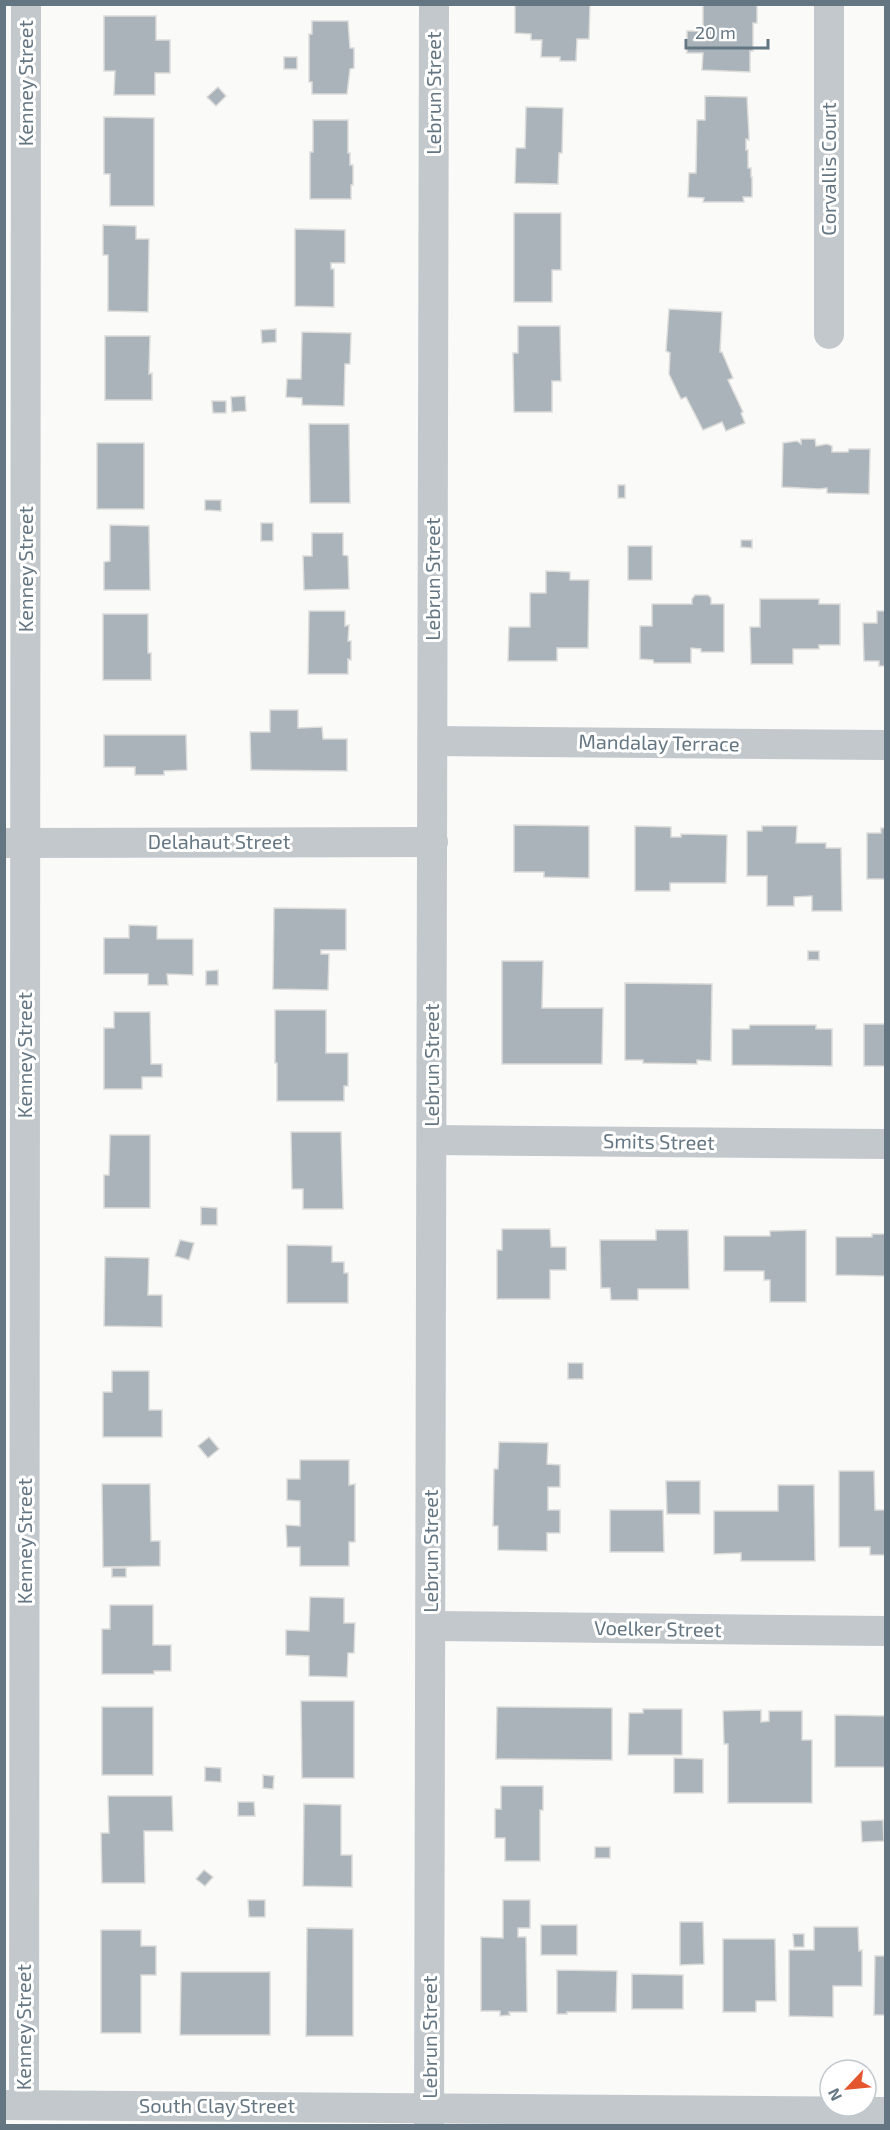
<svg xmlns="http://www.w3.org/2000/svg" width="890" height="2130" viewBox="0 0 890 2130" font-family="'Exo 2',sans-serif">
	<rect width="100%" height="100%" fill="#fafaf8"/>
	<g fill="#aab3b9" stroke="#dcdcda" stroke-width="1.5">
		<path d="M515 4H590L589 39H577L576 61H560V57H541L542 40H531V34L515 33Z"/>
		<path d="M703 4H757V23H753V51H750V72L702 70 703 53H687V31H703Z"/>
		<path d="M104 16H156V40H170V73H155V95H114L115 71H104Z"/>
		<path d="M312 21H348L350 48H354V68L350 69 347 94H312V82H309V34H312Z"/>
		<rect x="284" y="57" width="13" height="12"/>
		<path d="M218 87 226 96 216 106 207 97Z"/>
		<path d="M705 96 747 97 749 136V140L746 139V150H748V168H751V177H752V197H743L744 202H703L704 198 688 197 689 173H696L697 120H705Z"/>
		<path d="M526 107 563 108 562 153H559L558 184 515 183 516 148H525Z"/>
		<path d="M104 117 154 118V206H110V174H104Z"/>
		<path d="M313 120H348V153H350V165H353V185H351V199H310V152H313Z"/>
		<path d="M514 213H561V270H552V302H514Z"/>
		<path d="M103 225 136 226V239H149L148 312 108 311V255H103Z"/>
		<path d="M295 229 345 230V263H331V269H334V307L295 306Z"/>
		<path d="M669 309 722 312 720 352H722L733 378 728 380 743 412 741 413 745 423 726 431 722 422 703 430 686 397 681 399 669 374 670 353 666 351Z"/>
		<path d="M518 326H560L561 381H552V412H514L513 353H518Z"/>
		<path d="M276 329V342L262 343 261 330Z"/>
		<path d="M302 332 351 333 350 364H345L344 406 302 405V398L286 397 287 379H301Z"/>
		<path d="M105 336H150L149 374 152 373V400H105Z"/>
		<path d="M245 396 246 411 232 412 231 397Z"/>
		<path d="M212 401H226V413H213Z"/>
		<path d="M309 424H349L350 503H310Z"/>
		<path d="M801 439H815L816 446 827 444 832 446V452H848L849 449H870L869 494 827 493V488L819 489 782 487 783 443 797 441 801 444Z"/>
		<rect x="97" y="443" width="47" height="66"/>
		<rect x="618" y="485" width="7" height="13"/>
		<path d="M205 500H221V511L205 510Z"/>
		<rect x="261" y="523" width="12" height="18"/>
		<path d="M110 525 149 526 150 590H104V562L110 561Z"/>
		<path d="M312 533H343V555L348 556 349 589 304 590 303 556H312Z"/>
		<path d="M741 540H752V548L741 547Z"/>
		<rect x="628" y="546" width="24" height="34"/>
		<path d="M546 571 570 572V580H589L588 648H557V661H508L509 627H530V593H546Z"/>
		<path d="M695 595H708L711 598V604H724V652H701V649L691 648V663H654L653 660 640 659V626H652V604H692V599Z"/>
		<path d="M760 599H819V604H840V645H819V649H793V664H751L750 627H760Z"/>
		<path d="M309 611H345V626L349 625 348 641H351V660L348 659V674H308Z"/>
		<path d="M877 611H886V666H879V661H864L863 623H877Z"/>
		<path d="M103 614H148V653H151V680H103Z"/>
		<path d="M270 710H298V728L322 727 323 739H347V771L251 770 250 732H270Z"/>
		<path d="M104 735H186L187 770 164 771V775H135V767H104Z"/>
		<path d="M514 825 589 826V878L544 877V872H514Z"/>
		<path d="M635 826 671 827V837H681V834L727 835 726 883H670V891H635Z"/>
		<path d="M762 826H797L796 843H826V848H841L842 911H812V896L794 897V906H767V876H747V831H762Z"/>
		<path d="M881 828H886V879H867V833H881Z"/>
		<path d="M274 908 346 909V950H321V954H329L328 990 273 989Z"/>
		<path d="M129 925 157 926V939H193V975L167 974 168 985H148V974H104V938H129Z"/>
		<rect x="808" y="951" width="11" height="9"/>
		<path d="M502 961H543L542 1008H603L602 1064H502Z"/>
		<path d="M218 970V985H206V971Z"/>
		<path d="M625 983 712 984 711 1061 697 1060V1064L643 1063V1060H625Z"/>
		<path d="M275 1010H326V1053H348V1086H344V1101H277V1063H275Z"/>
		<path d="M114 1012H150L151 1064H162V1077H142V1089H104V1028H114Z"/>
		<rect x="864" y="1024" width="22" height="42"/>
		<path d="M750 1025H816V1029H832V1066L732 1065V1029H749Z"/>
		<path d="M291 1132H341L343 1209H303V1189H292Z"/>
		<path d="M110 1135H150V1208H104V1175H109Z"/>
		<path d="M201 1207 217 1208V1225H201Z"/>
		<path d="M502 1229H550L551 1247H566V1270H550V1299H497V1250H502Z"/>
		<path d="M656 1230H688L689 1289H638V1300H611L610 1288H601L600 1240H656Z"/>
		<path d="M806 1230V1302H770V1280H764V1271H724V1236H770V1231Z"/>
		<path d="M872 1234H886V1276L836 1275V1237H872Z"/>
		<path d="M180 1240 194 1243 189 1260 175 1256Z"/>
		<path d="M287 1245 332 1246V1262H344V1273H348V1303H287Z"/>
		<path d="M105 1257 149 1258 148 1295H162V1327L104 1326Z"/>
		<rect x="568" y="1363" width="15" height="16"/>
		<path d="M112 1371H149V1410H162V1437H103V1392H112Z"/>
		<path d="M209 1437 219 1449 208 1458 198 1446Z"/>
		<path d="M499 1442 548 1443 547 1464 560 1465V1487H548V1510H560V1533H547V1551L498 1550V1526H493L494 1469H498Z"/>
		<path d="M300 1460H349V1485L355 1484V1542H349V1566H300V1547H287L286 1525 300 1526V1501L287 1500V1479H300Z"/>
		<path d="M839 1471H874L875 1510H886V1555H870V1547H839Z"/>
		<path d="M666 1481H700V1514H667Z"/>
		<path d="M102 1484H150L151 1541H160V1566L103 1567Z"/>
		<path d="M778 1485H814L815 1561H741V1553L714 1554V1511H778Z"/>
		<path d="M610 1510H663L664 1552H610Z"/>
		<rect x="112" y="1568" width="14" height="9"/>
		<path d="M310 1597 344 1598V1623H355L354 1653H348L347 1677 309 1676V1656L286 1655V1630L309 1631Z"/>
		<path d="M110 1605H153V1645H171V1671H154V1674H102V1629H110Z"/>
		<path d="M301 1701H354V1778H302Z"/>
		<rect x="102" y="1707" width="51" height="68"/>
		<path d="M497 1707 612 1708V1760L496 1759Z"/>
		<path d="M643 1709H682V1755H628L629 1713H643Z"/>
		<path d="M761 1710V1722L769 1721V1711H802V1740H812V1803H728V1744H724L723 1711Z"/>
		<path d="M835 1715 886 1716V1767H835Z"/>
		<path d="M674 1758 703 1759V1793H674Z"/>
		<path d="M205 1767 221 1768V1782L205 1781Z"/>
		<path d="M263 1775 274 1776 273 1789 263 1788Z"/>
		<path d="M501 1786H543V1810H540V1861H505V1838H495V1809H501Z"/>
		<path d="M108 1796H172L173 1831H144L145 1883H102L101 1833H109Z"/>
		<path d="M238 1802H254L255 1816H238Z"/>
		<path d="M304 1804 341 1805V1855H352V1887L303 1886Z"/>
		<path d="M883 1820 884 1841 862 1842 861 1821Z"/>
		<rect x="595" y="1847" width="15" height="11"/>
		<path d="M204 1870 213 1877 205 1886 196 1879Z"/>
		<path d="M248 1900H265V1917H249Z"/>
		<path d="M503 1900H530V1928H518V1937H526L527 2012H509L510 2015 500 2016V2011H481V1937L503 1938Z"/>
		<path d="M680 1922H703L704 1964 680 1965Z"/>
		<rect x="541" y="1925" width="36" height="30"/>
		<path d="M814 1927H858L859 1951 862 1950V1986H833V2017L789 2016V1950H814Z"/>
		<path d="M307 1928 353 1929V2036H306Z"/>
		<path d="M101 1930H141V1946H156V1975H141V2033H101Z"/>
		<path d="M793 1934H804V1947H794Z"/>
		<path d="M723 1939H775L776 2001H756V2012H723Z"/>
		<path d="M875 1956H886V2015H874Z"/>
		<path d="M557 1970 617 1971 616 2012H567V2014H557Z"/>
		<path d="M181 1972H270V2035H180Z"/>
		<path d="M632 1974 683 1975V2009H632Z"/>
	</g>
	<g fill="none" stroke-linecap="round" stroke-linejoin="round">
		<g stroke="#c3c8cc" stroke-width="30">
			<path d="M829 334V4"/>
			<path d="M433 741 886 745"/>
			<path d="M4 843 433 842"/>
			<path d="M432 1140 886 1144"/>
			<path d="M431 1626 886 1631"/>
			<path d="M4 2105 886 2112"/>
			<path d="M24 2105 26 4"/>
			<path d="M429 2126 434 4"/>
		</g>
	</g>
	<g text-anchor="middle" stroke-width="6" stroke-linejoin="round" paint-order="stroke">
		<g font-size="20" fill="#657683" stroke="#fff">
			<text transform="translate(26 83) rotate(-90)" y="7">Kenney Street</text>
			<text transform="translate(434 93) rotate(-90)" y="7">Lebrun Street</text>
			<text transform="translate(829 169) rotate(-90)" y="7">Corvallis Court</text>
			<text transform="translate(26 569) rotate(-90)" y="7">Kenney Street</text>
			<text transform="translate(433 579) rotate(-90)" y="7">Lebrun Street</text>
			<text transform="translate(659 743) rotate(1)" y="7">Mandalay Terrace</text>
			<text x="219" y="849">Delahaut Street</text>
			<text transform="translate(25 1055) rotate(-90)" y="7">Kenney Street</text>
			<text transform="translate(432 1065) rotate(-90)" y="7">Lebrun Street</text>
			<text transform="translate(659 1142) rotate(1)" y="7">Smits Street</text>
			<text transform="translate(25 1541) rotate(-90)" y="7">Kenney Street</text>
			<text transform="translate(431 1551) rotate(-90)" y="7">Lebrun Street</text>
			<text transform="translate(658 1629) rotate(1)" y="7">Voelker Street</text>
			<text transform="translate(24 2027) rotate(-90)" y="7">Kenney Street</text>
			<text transform="translate(430 2037) rotate(-90)" y="7">Lebrun Street</text>
			<text x="217" y="2113">South Clay Street</text>
		</g>
	</g>
	<rect width="890" height="2130" fill="none" stroke="#657683" stroke-width="12"/>
	<g transform="translate(848 2088) rotate(244)"><circle r="28" fill="#ffffff" stroke="#c1c8cd" stroke-width="1.5"/>
	<path d="M0-4.5L10 22L0 15L-10 22Z" fill="#e4572e"/>
	<text y="-9" font-size="16" font-weight="bold" text-anchor="middle" fill="#657683">N</text>
	</g>
	<path d="M686 39v9h82v-9" fill="none" stroke="#657683" stroke-width="3"/>
	<text x="695" y="39" font-size="18" fill="#657683" stroke="#ffffff" stroke-width="4.5" paint-order="stroke">20 m</text>
</svg>
